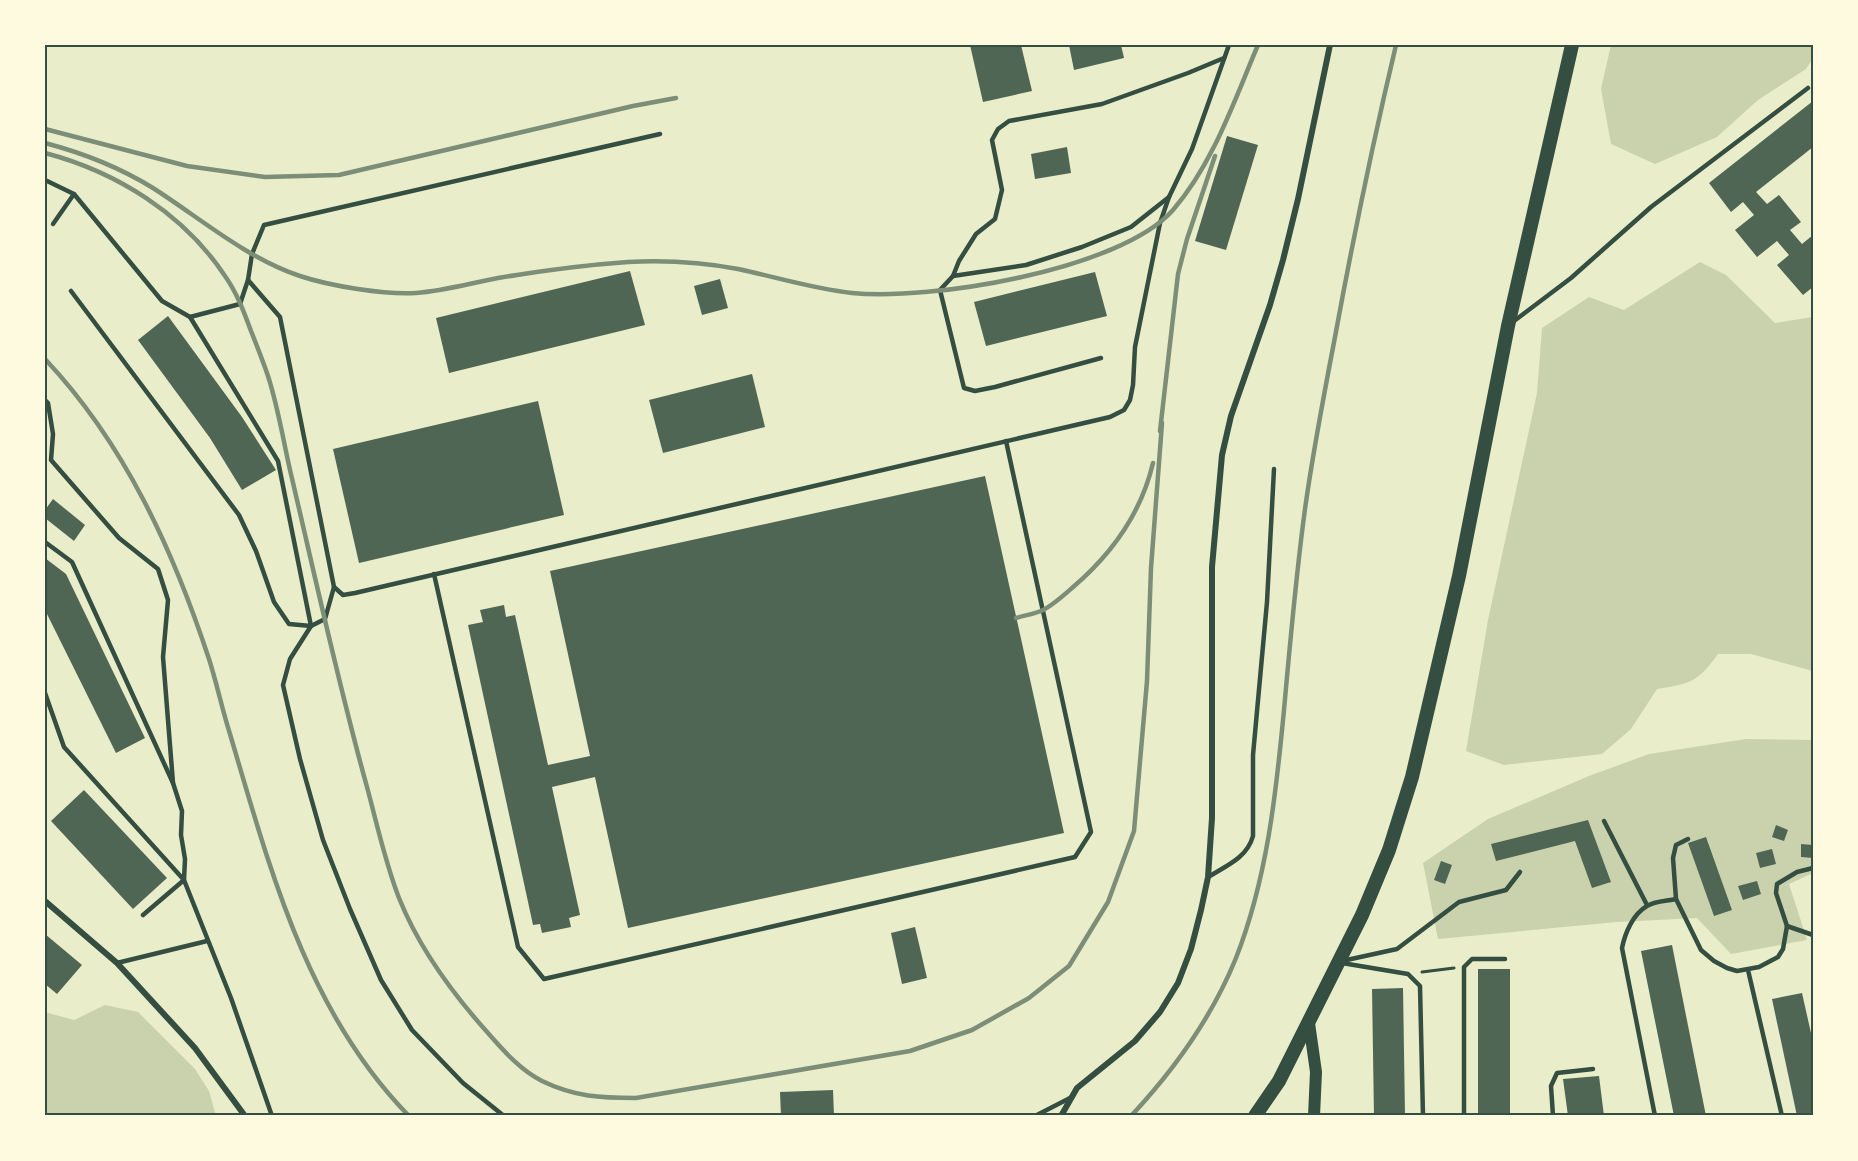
<svg xmlns="http://www.w3.org/2000/svg" width="1858" height="1161" viewBox="0 0 1858 1161" font-family="Commissioner,sans-serif">
	<rect width="100%" height="100%" fill="#e9edc9"/>
	<g fill="#cad2ad">
		<path d="M1611 45H1813V58L1806 69 1758 100 1717 137 1655 164 1611 144 1601 89Z"/>
		<path d="M1700 262 1726 275 1775 323 1813 317V671L1751 654H1718C1698 682 1690 684 1657 689L1631 729 1602 754 1504 765 1466 751 1488 620 1537 393 1542 328 1589 297 1624 310Z"/>
		<path d="M1746 739 1813 740V873L1789 884 1807 940 1731 954 1697 918 1617 922 1438 939 1423 863 1488 819 1589 776 1649 754Z"/>
		<path d="M105 1005 138 1012 195 1069 209 1091 216 1116H45V1012L74 1020Z"/>
	</g>
	<g fill="#4f6655">
		<path d="M970 45H1021L1032 91 983 102Z"/>
		<path d="M1069 45H1121L1124 58 1074 70Z"/>
		<path d="M1813 101V147L1756 192 1767 204 1779 195 1801 222 1790 230 1802 244 1813 235V287L1803 295 1777 265 1789 255 1777 241 1757 257 1735 230 1754 215 1743 202 1731 212 1709 183Z"/>
		<path d="M1227 136 1258 145 1226 250 1195 241Z"/>
		<path d="M1067 147 1071 173 1035 179 1031 154Z"/>
		<path d="M630 271 645 325 449 373 436 318Z"/>
		<path d="M1095 272 1107 316 986 346 974 302Z"/>
		<path d="M720 279 728 308 702 315 694 286Z"/>
		<path d="M168 316 242 417 276 470 242 490 210 438 138 340Z"/>
		<path d="M752 374 765 427 663 453 649 400Z"/>
		<path d="M538 401 564 515 359 563 333 449Z"/>
		<path d="M985 476 1064 833 628 928 595 777 552 787 580 915 569 918 571 927 542 933 540 924 533 925 468 625 483 622 480 610 504 605 506 617 515 615 548 765 590 756 550 571Z"/>
		<path d="M53 499 85 525 74 541 45 518V510Z"/>
		<path d="M45 558 66 574 145 738 116 753 45 610Z"/>
		<path d="M84 790 167 878 133 909 51 821Z"/>
		<path d="M1588 820 1611 882 1592 888 1575 841 1496 861 1491 844Z"/>
		<path d="M1776 825 1788 830 1784 841 1772 837Z"/>
		<path d="M1706 837 1732 910 1714 916 1688 843Z"/>
		<path d="M1801 844 1813 845V858L1801 857Z"/>
		<path d="M1772 849 1776 864 1760 868 1756 853Z"/>
		<path d="M1441 861 1452 865 1445 884 1434 880Z"/>
		<path d="M1757 881 1761 894 1743 900 1738 886Z"/>
		<path d="M915 927 927 978 902 984 891 933Z"/>
		<path d="M45 934 82 965 57 994 45 984Z"/>
		<path d="M1672 945 1706 1116H1674L1641 951Z"/>
		<rect x="1478" y="969" width="32" height="147"/>
		<path d="M1403 988 1405 1116H1374L1372 989Z"/>
		<path d="M1802 993 1813 1042V1116H1797L1772 999Z"/>
		<path d="M1599 1076 1604 1116H1568L1563 1079Z"/>
		<path d="M833 1090 834 1116H781L780 1092Z"/>
	</g>
	<g fill="none" stroke-linecap="round" stroke-linejoin="round">
		<path stroke="#344e41" stroke-width="3" d="M1422 972 1454 968"/>
		<g stroke="#344e41" stroke-width="4.5">
			<path d="M45 180 74 194 162 301 190 317 278 461 311 626 289 624 274 602 256 551 239 515 71 291"/>
			<path d="M53 224 74 194"/>
			<path d="M953 276 1026 265 1082 247 1131 227 1169 197"/>
			<path d="M248 280 252 254 264 225 660 134"/>
			<path d="M190 317 240 304 248 280 280 317 334 587 343 595 355 593 1110 417 1124 410 1130 400 1133 385 1135 347 1160 223 1169 197 1192 149 1229 45"/>
			<path d="M1514 321 1571 278 1651 207 1808 88"/>
			<path d="M1101 358 995 387 975 391 964 388 940 290 953 276 959 261 976 234 995 219 1002 190 992 140 998 129 1009 121 1102 104 1188 73 1224 58"/>
			<path d="M45 400 48 403 53 434 51 460 119 538 158 569 168 600 163 657 173 783"/>
			<path d="M45 542 72 562 173 783 182 811 181 835 185 859 184 880 143 915"/>
			<path d="M434 574 518 947 544 979 1075 857 1091 832 1006 441"/>
			<path d="M334 587 325 619 311 626 290 659 283 685 300 759 323 840 350 909 381 980 412 1030 463 1083 504 1116"/>
			<path d="M45 693 64 747 184 880 231 998 272 1116"/>
			<path d="M1604 821 1647 905"/>
			<path d="M1688 839 1676 845 1673 858 1676 899 1701 950 1714 961 1727 968 1737 971 1759 967 1778 957 1783 949 1787 926 1776 893 1777 884 1797 872 1813 868"/>
			<path d="M1208 877C1226 866 1247 858 1253 836V755L1267 602 1274 469"/>
			<path d="M1787 926 1813 935"/>
			<path d="M1342 961 1397 949 1459 902 1506 890 1520 872"/>
			<path d="M117 963 207 941"/>
			<path d="M1342 963 1408 974 1420 986 1423 1116"/>
			<path d="M1748 970 1782 1116"/>
			<path d="M1035 1116 1070 1098"/>
			<path d="M1464 1116V967L1472 959H1505"/>
			<path d="M1553 1116 1551 1086 1557 1073 1593 1069"/>
			<path d="M1655 1116 1622 948C1625 933 1633 914 1647 906 1654 901 1667 901 1676 899"/>
		</g>
		<g stroke="#344e41" stroke-width="6">
			<path d="M45 901 117 963 195 1048 245 1116"/>
			<path d="M1061 1116 1077 1088 1135 1041 1160 1012 1178 983 1191 949 1201 910 1208 877 1212 818V567L1222 455 1231 416 1270 305 1283 260 1298 199 1330 45"/>
		</g>
		<path stroke="#344e41" stroke-width="12" d="M1309 1023 1316 1072 1314 1116"/>
		<path stroke="#344e41" stroke-width="14" d="M1255 1116 1279 1081 1362 915 1389 850 1412 777 1459 576 1508 326 1572 45"/>
		<g stroke="#7c8e77" stroke-width="4.5">
			<path d="M45 129 187 166 265 177 339 175 633 106 676 98"/>
			<path d="M45 143C83 153 119 167 153 188 200 218 246 258 300 276 330 286 385 295 416 293 444 291 471 283 498 278 540 271 585 265 628 262 665 260 701 262 738 269 776 277 814 289 852 293 930 301 1120 270 1173 210 1213 164 1234 101 1258 45"/>
			<path d="M45 153C117 172 184 214 225 276 237 293 244 312 251 331 257 346 263 361 268 376 278 407 283 439 290 470 315 576 338 683 367 787 377 824 385 862 399 898 419 948 452 993 488 1033 504 1051 520 1070 542 1081 575 1097 601 1098 636 1098L910 1051 972 1030 1029 998 1069 966 1108 902 1134 831 1147 681 1151 568 1162 423"/>
			<path d="M45 359C125 444 173 550 209 659 217 684 222 709 230 734 270 869 307 1012 409 1116"/>
			<path d="M1160 431 1178 274 1187 239 1215 156"/>
			<path d="M1016 618C1025 615 1035 614 1043 610 1053 605 1063 596 1072 588 1112 554 1141 514 1153 463"/>
			<path d="M1131 1116C1174 1070 1212 1017 1236 958 1267 879 1276 794 1284 710 1290 643 1296 575 1305 509 1313 451 1324 394 1335 337 1353 239 1373 142 1396 45"/>
		</g>
	</g>
	<rect width="1858" height="1161" fill="none" stroke="#fefae0" stroke-width="93"/>
	<rect x="46" y="46" width="1766" height="1068" fill="none" stroke="#344e41" stroke-width="2"/>
</svg>
